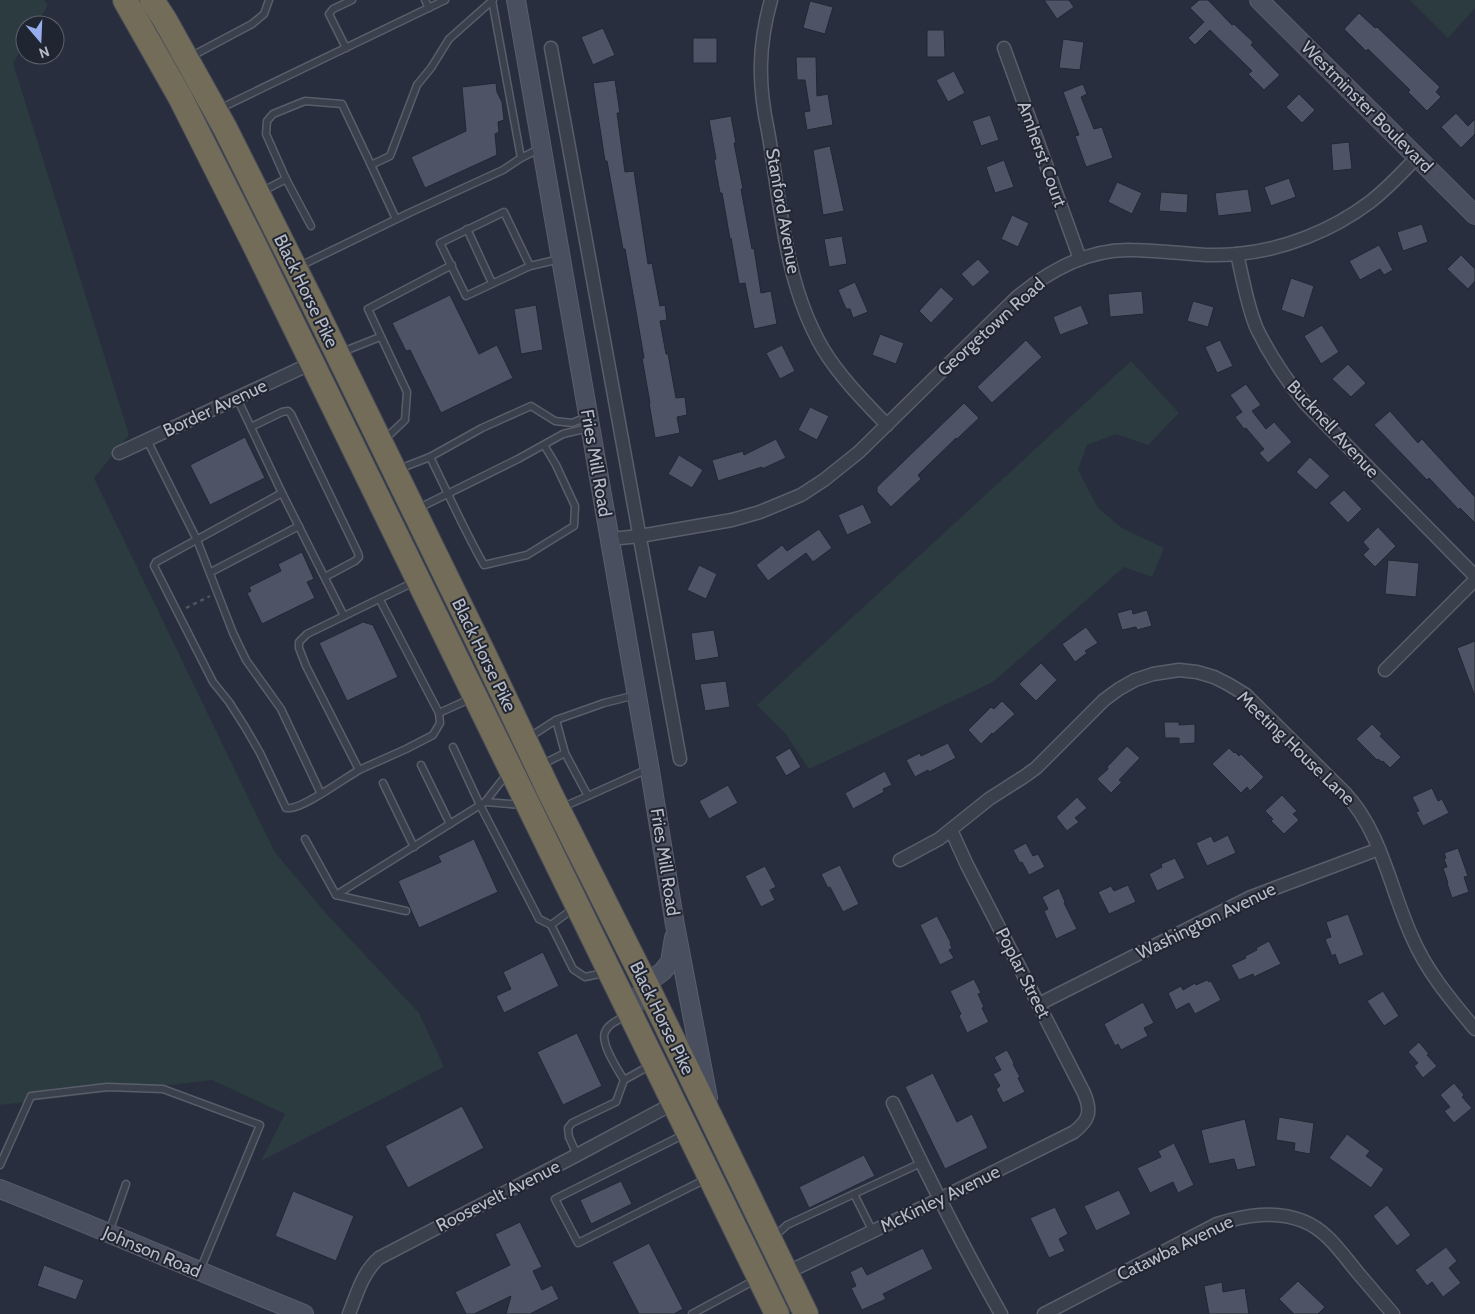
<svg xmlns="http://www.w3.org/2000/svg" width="1475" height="1314" viewBox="0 0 1475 1314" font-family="Cabin,sans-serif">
	<rect width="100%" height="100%" fill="#282e3d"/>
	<g fill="#2b3b3f">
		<path d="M0 0H44L48 5 36 25H25V43L13 63 129 435 94 478 274 851 323 910 419 1013 444 1067 261 1161 285 1114 212 1080 0 1105Z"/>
		<path d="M1410 0H1475V8L1448 38Z"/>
		<path d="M1131 361 1179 413 1148 445 1116 434 1087 445 1078 470 1098 508 1122 528 1164 548 1152 577 1124 567 993 682 809 769 785 733 757 705Z"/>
	</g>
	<g fill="#4e5465" stroke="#222734">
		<path d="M1044 0H1069L1074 7 1057 19Z"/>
		<path d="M1199 0H1208L1232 25 1234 24 1253 42 1251 45 1280 75 1264 90 1248 74 1252 71 1210 30 1195 45 1188 38 1204 22 1190 8Z"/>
		<path d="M810 1 833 7 825 34 803 28Z"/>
		<path d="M1359 13 1375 28 1377 27 1440 87 1436 92 1441 97 1427 111 1408 92 1410 90 1368 49 1366 51 1344 29Z"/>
		<path d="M603 28 615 55 593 65 581 37Z"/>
		<path d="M927 30H944L945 57H927Z"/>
		<rect x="693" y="38" width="24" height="25"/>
		<path d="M1063 39 1084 42 1080 70 1059 68Z"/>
		<path d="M796 57H816L817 96 828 94 833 125 807 130 804 112 810 111 805 80H797Z"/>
		<path d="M954 71 965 93 948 102 936 80Z"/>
		<path d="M615 80 620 113H617L625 172 634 171 648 264 652 263 660 306 665 305 667 320 660 321 666 354H668L676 398 685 397 687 415 677 417 680 433 655 438 649 403H650L642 358H644L634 300 625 249H623L607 161H605L593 83Z"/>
		<path d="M496 83 497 92 502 102 504 120 498 122 499 132 495 134 497 155 425 188 411 157 466 131 462 87Z"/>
		<path d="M1083 84 1087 94 1081 97 1094 129 1102 127 1113 158 1086 167 1075 136 1079 135 1063 92Z"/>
		<path d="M1299 94 1315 110 1302 123 1286 107Z"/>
		<path d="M1456 113 1468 126 1475 119V134L1461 148 1441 127Z"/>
		<path d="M990 115 999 140 981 146 972 121Z"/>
		<path d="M731 116 736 143H734L743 189H741L752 249 754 248 761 293 771 291 777 324 754 329 745 283 739 284 731 238 730 239 722 193H720L714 160 716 159 709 120Z"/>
		<path d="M1349 142 1352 169 1333 171 1331 144Z"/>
		<path d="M830 146 844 211 823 215 813 150Z"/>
		<path d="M1004 160 1014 187 995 193 986 167Z"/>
		<path d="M1289 178 1296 197 1271 206 1264 187Z"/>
		<path d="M1117 182 1142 193 1132 214 1108 202Z"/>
		<path d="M1248 189 1252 212 1218 216 1215 193Z"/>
		<path d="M1161 192 1188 194 1187 213 1159 211Z"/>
		<path d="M1012 215 1029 223 1018 247 1001 239Z"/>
		<path d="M1422 224 1428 242 1403 251 1397 232Z"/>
		<path d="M842 236 847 264 829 267 824 239Z"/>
		<path d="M1379 245 1393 270 1384 275 1380 269 1360 280 1349 261Z"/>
		<path d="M1461 255 1475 269V281L1468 289 1447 269Z"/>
		<path d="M978 259 990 272 973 287 961 274Z"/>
		<path d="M1291 278 1314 286 1304 318 1281 310Z"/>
		<path d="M855 282 868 312 853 318 850 309H846L838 290Z"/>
		<path d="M941 287 954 299 931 323 919 311Z"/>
		<path d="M1142 291 1144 314 1110 317 1108 294Z"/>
		<path d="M450 295 479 354 497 345 513 378 441 413 410 350 406 351 392 323Z"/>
		<path d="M1193 301 1214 307 1208 327 1187 321Z"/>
		<path d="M536 305 543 350 521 354 514 309Z"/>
		<path d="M1081 305 1089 324 1060 335 1053 317Z"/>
		<path d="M1322 325 1339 352 1321 364 1304 336Z"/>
		<path d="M880 334 904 343 896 364 872 355Z"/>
		<path d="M1026 340 1042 357 992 403 977 387Z"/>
		<path d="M1220 340 1233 366 1217 373 1205 347Z"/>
		<path d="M782 345 795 371 780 379 766 353Z"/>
		<path d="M1348 364 1366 383 1351 397 1332 379Z"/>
		<path d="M1246 384 1261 405 1252 411 1266 429 1274 422 1292 442 1268 463 1259 453 1264 449 1246 428 1244 429 1235 417 1242 412 1230 395Z"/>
		<path d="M964 403 979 418 957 439 956 438 918 475 921 479 891 507 877 492V487Z"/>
		<path d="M810 407 829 416 817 440 798 430Z"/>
		<path d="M1390 411 1418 443 1422 439 1475 497V523L1460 508 1459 510 1429 478 1427 480 1374 425Z"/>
		<path d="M245 437 265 478 210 505 190 465Z"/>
		<path d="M776 439 786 458 762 469V467L718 481 712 460 743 451 744 455Z"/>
		<path d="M679 455 703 470 692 488 668 474Z"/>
		<path d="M1310 457 1330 476 1316 490 1296 472Z"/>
		<path d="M1344 490 1362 509 1348 523 1329 503Z"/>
		<path d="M863 504 872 523 847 535 838 515Z"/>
		<path d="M1378 527 1396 546 1375 567 1363 555 1369 549 1363 542Z"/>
		<path d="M819 529 832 548 813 562 806 553 768 581 756 565 782 545 787 551Z"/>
		<path d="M302 552 314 579 307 582 315 598 262 624 247 593 251 591 249 587 281 571 278 564Z"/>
		<path d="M1388 560 1419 563 1416 597 1385 594Z"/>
		<path d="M699 565 717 574 706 599 687 590Z"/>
		<path d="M1132 609 1133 614 1147 610 1152 626 1137 630 1136 627 1122 630 1117 613Z"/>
		<path d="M363 622 373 625 398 677 347 701 319 643Z"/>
		<path d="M1086 627 1098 643 1085 651 1087 653 1075 662 1062 644Z"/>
		<path d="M714 630 719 657 695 661 691 633Z"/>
		<path d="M1475 641V694H1474L1457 648Z"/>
		<path d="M1041 663 1057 680 1036 701 1019 684Z"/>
		<path d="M726 681 730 707 705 711 700 684Z"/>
		<path d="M1002 701 1015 714 993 734 992 733 981 744 968 730 991 707 994 709Z"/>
		<path d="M1164 722H1179V725L1195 724V743L1179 744V738H1165Z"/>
		<path d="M1372 724 1382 734 1380 736 1401 757 1390 768 1383 761 1382 762 1378 759 1377 760 1356 739Z"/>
		<path d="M948 743 956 758 929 772 928 770 915 777 906 760 920 753 921 756Z"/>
		<path d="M1127 746 1140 758 1119 780 1122 782 1111 793 1097 779 1108 769 1107 767Z"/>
		<path d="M790 748 801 767 786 776 775 757Z"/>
		<path d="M1229 748 1234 753 1235 752 1239 756 1241 754 1264 777 1250 791 1247 787 1241 793 1212 764Z"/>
		<path d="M885 771 892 785 883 789 884 792 853 809 845 793Z"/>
		<path d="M728 785 738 803 709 819 699 801Z"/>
		<path d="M1432 788 1438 801 1442 799 1449 813 1423 826 1416 812 1419 811 1412 797Z"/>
		<path d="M1282 795 1297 811 1293 814 1299 820 1284 834 1271 821 1273 819 1265 811Z"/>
		<path d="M1077 797 1087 808 1075 818 1079 822 1067 831 1056 817Z"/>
		<path d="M1228 835 1236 853 1207 866 1196 843 1211 836 1214 842Z"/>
		<path d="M474 839 498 892 419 928 398 881 441 862 438 856Z"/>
		<path d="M1026 843 1033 856 1038 854 1045 867 1029 875 1022 862 1020 863 1013 850Z"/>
		<path d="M1458 848 1468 876 1464 877 1469 892 1452 898 1447 883H1448L1443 868 1447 867 1444 859 1446 858 1444 853Z"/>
		<path d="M1175 858 1185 878 1157 891 1149 874 1162 867 1161 864Z"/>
		<path d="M840 865 859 904 843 912 830 887 828 888 821 874Z"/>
		<path d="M765 866 776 887 770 890 775 900 761 907 745 876Z"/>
		<path d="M1128 885 1136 902 1109 914 1098 892 1111 886 1114 891Z"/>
		<path d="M1059 888 1065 902 1064 903 1077 929 1056 939 1044 911 1048 909 1042 897Z"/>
		<path d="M1348 914 1364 955 1339 965 1335 954 1332 956 1325 939 1331 937 1326 922Z"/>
		<path d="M937 916 951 943 950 944 952 948 949 950 954 958 940 965 920 925Z"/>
		<path d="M1269 941 1281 964 1254 977 1253 974 1239 980 1231 965 1246 958 1245 956 1257 950 1256 948Z"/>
		<path d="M543 952 559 986 504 1013 496 996 511 989 503 972Z"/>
		<path d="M974 979 981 993 978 994 984 1007 982 1008 989 1022 967 1033 959 1016 961 1014 950 991Z"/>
		<path d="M1207 980 1209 982 1211 981 1221 1000 1195 1014 1189 1003 1176 1010 1168 993 1181 986 1183 990 1195 983 1196 985Z"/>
		<path d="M1383 991 1399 1016 1384 1026 1367 1001Z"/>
		<path d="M1143 1002 1154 1023 1144 1028 1148 1036 1121 1050 1118 1044 1115 1046 1104 1024Z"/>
		<path d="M577 1033 602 1086 563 1105 537 1052Z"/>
		<path d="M1419 1042 1429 1054 1427 1055 1437 1066 1423 1078 1414 1066 1418 1063 1408 1052Z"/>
		<path d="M1007 1050 1014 1063 1013 1064 1020 1077 1018 1078 1025 1092 1003 1103 996 1089 1000 1086 993 1074 1001 1070 994 1057Z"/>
		<path d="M933 1073 957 1122 972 1114 988 1148 945 1169 905 1087Z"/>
		<path d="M1454 1083 1464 1095 1462 1097 1472 1108 1454 1123 1444 1111 1450 1107 1440 1095Z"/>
		<path d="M462 1106 484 1148 408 1188 385 1146Z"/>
		<path d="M1279 1117 1314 1123 1310 1154 1294 1151 1295 1143 1276 1140Z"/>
		<path d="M1245 1119 1256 1166 1237 1170 1234 1159 1209 1164 1201 1130Z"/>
		<path d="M1347 1134 1370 1151 1366 1156 1384 1169 1371 1188 1329 1158Z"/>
		<path d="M1174 1143 1194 1185 1178 1193 1173 1182 1150 1193 1137 1168 1161 1157 1158 1151Z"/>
		<path d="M864 1155 875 1176 809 1208 799 1187Z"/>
		<path d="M621 1181 632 1204 591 1224 580 1200Z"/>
		<path d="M1119 1190 1131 1214 1096 1231 1084 1206Z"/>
		<path d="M293 1191 354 1216 336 1261 275 1236Z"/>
		<path d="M1387 1205 1411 1235 1397 1246 1373 1216Z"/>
		<path d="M1055 1207 1068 1234 1059 1239 1065 1251 1049 1258 1030 1218Z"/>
		<path d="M520 1222 542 1267 533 1271 542 1290 552 1285 559 1299 530 1314H506L511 1296 474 1314H466L455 1292 510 1265 495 1234Z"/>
		<path d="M649 1243 683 1309 674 1314H639L612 1262Z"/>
		<path d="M1446 1247 1457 1261 1449 1268 1461 1283 1443 1297 1432 1282 1427 1286 1415 1270Z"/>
		<path d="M923 1248 933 1269 883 1294 886 1299 862 1310 851 1288 856 1286 850 1272 862 1266 867 1275Z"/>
		<path d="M44 1265 84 1280 76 1300 37 1286Z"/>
		<path d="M1298 1281 1325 1307 1318 1314H1294L1279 1299Z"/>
		<path d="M1222 1282 1223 1292 1245 1288 1249 1314H1209L1204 1286Z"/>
	</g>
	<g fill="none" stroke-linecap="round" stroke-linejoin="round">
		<g stroke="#595e6b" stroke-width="9">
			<g id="lane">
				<path d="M425 0 429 8"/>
				<path d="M492 0 521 158"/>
				<path d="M346 48 329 14 333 9 352 0"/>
				<path d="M190 57 252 24 264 14 269 0"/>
				<path d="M219 109 445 0"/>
				<path d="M371 165 396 219"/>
				<path d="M286 179 311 226"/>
				<path d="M261 192 286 179 266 134 267 121 273 114 305 101 342 104 371 165 390 156 417 85 431 68 449 39 493 0"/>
				<path d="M467 229 492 283"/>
				<path d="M530 266 504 212 440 243 466 296 530 266 560 259"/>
				<path d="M298 267 409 213 503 170 521 158 541 148"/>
				<path d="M342 352 380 337"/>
				<path d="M237 398 282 493 344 616"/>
				<path d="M251 427 282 412 288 411 291 414 358 553 359 557 355 561 325 577"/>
				<path d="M385 439 405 420 407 392 368 309 452 265"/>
				<path d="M147 440 197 540 233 633 246 660 281 709 321 794"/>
				<path d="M430 457C448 493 464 530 484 565L527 555 574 526 575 506 556 465 544 445"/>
				<path d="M399 469 430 457 482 428 531 406 555 421 572 423 587 417"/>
				<path d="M282 493 156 562 154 566 213 682 229 702 245 727 260 753 286 808C299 812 345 778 359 770L306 666 299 648V642L307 634 414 582"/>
				<path d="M417 509 518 459 563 434 588 428"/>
				<path d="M211 572 299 526"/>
				<path d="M439 713 472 698"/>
				<path d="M556 720 565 753"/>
				<path d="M528 738 556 720 604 703 636 695"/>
				<path d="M453 747 480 805 539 919 551 925"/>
				<path d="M421 765 450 824"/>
				<path d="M541 765 565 753 588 796 563 807"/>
				<path d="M359 770 406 749 433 735 440 723 439 713 380 600"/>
				<path d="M507 774 485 802 522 805"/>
				<path d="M383 783 414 847"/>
				<path d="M588 796 648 769"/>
				<path d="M305 839 336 895 406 911"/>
				<path d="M336 895 485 802"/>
				<path d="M574 908 551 925 573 969 585 977 604 973"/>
				<path d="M627 1016C619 1019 608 1024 605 1032 600 1043 618 1070 624 1080L651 1065"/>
				<path d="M685 1134 555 1199 578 1243 706 1179"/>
				<path d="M577 1155 569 1137 568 1128 572 1123 616 1102 624 1080"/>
				<path d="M0 1165 31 1096 107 1087 163 1089 260 1125 200 1270"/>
				<path d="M854 1194 873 1232"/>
				<path d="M109 1232 126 1184"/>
				<path d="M775 1236 787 1225 921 1163"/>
				<path d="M692 1314 755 1280"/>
			</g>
		</g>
		<g stroke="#595e6b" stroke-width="15">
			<g id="street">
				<path d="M771 0C758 46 758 85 768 131 781 204 784 283 823 349 840 377 864 401 887 425"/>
				<path d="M551 48 680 759"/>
				<path d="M1004 48 1080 259"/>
				<path d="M1237 254C1243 279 1247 306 1257 329 1270 356 1287 381 1306 404L1475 576"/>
				<path d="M119 453 312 363"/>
				<path d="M610 539 640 536 732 520 760 512 801 495 824 480 859 452 1015 299C1048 271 1087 249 1131 250 1167 250 1202 258 1237 254 1284 250 1333 230 1370 202 1387 189 1402 173 1417 157"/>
				<path d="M1385 670 1475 580"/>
				<path d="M900 860 939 839 989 799 1025 776 1036 768 1104 700 1119 689 1135 680 1153 674 1179 670 1197 672 1214 677 1228 684 1246 695 1344 792C1382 832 1390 889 1412 937 1427 972 1451 1000 1475 1029"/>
				<path d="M1039 1004 1251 897 1379 849"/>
				<path d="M893 1103C927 1175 962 1245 1001 1314"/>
				<path d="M786 1273 940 1199 1074 1132C1089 1120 1092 1112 1084 1093L967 865 951 830"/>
				<path d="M349 1314C357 1294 362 1273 379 1258L577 1155 674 1103"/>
				<path d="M1044 1314 1217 1224C1246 1215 1275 1210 1303 1221 1327 1230 1343 1255 1358 1273 1370 1287 1381 1300 1393 1314"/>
			</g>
		</g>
		<g stroke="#595e6b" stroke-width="20">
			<g id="secondary">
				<path d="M516 0 649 765 675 925 708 1098"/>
				<path d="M1259 0 1475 215"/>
				<path d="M630 1014 646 984 663 971 670 962 674 938"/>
				<path d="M0 1189C102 1229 202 1273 304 1314"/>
			</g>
		</g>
		<g stroke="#464b58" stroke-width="26">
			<g id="highway">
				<path d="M125 0 180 97 253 242 777 1314"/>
				<path d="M152 0 165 20 225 128 313 304 484 654 550 793 646 984 806 1314"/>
			</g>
		</g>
		<path stroke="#4a585d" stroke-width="2.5" stroke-dasharray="4 4" stroke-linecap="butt" d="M186 608 210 596"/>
		<use href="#lane" stroke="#3b404d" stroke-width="6"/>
		<use href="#street" stroke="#3b404d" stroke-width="12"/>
		<use href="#secondary" stroke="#4a4f5f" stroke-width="18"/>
		<use href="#highway" stroke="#726c59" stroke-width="24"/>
	</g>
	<g text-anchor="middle" stroke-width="4" stroke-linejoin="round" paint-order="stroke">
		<g font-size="18" fill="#b8bcc8" stroke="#202532">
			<text transform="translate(1367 107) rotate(45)" y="6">Westminster Boulevard</text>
			<text transform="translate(1042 154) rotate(70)" y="6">Amherst Court</text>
			<text transform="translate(783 211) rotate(80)" y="6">Stanford Avenue</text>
			<text transform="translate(306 291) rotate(64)" y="6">Black Horse Pike</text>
			<text transform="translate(991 327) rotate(-42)" y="6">Georgetown Road</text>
			<text transform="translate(215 408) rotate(-25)" y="6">Border Avenue</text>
			<text transform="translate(1333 429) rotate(47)" y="6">Bucknell Avenue</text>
			<text transform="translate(596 463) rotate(80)" y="6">Fries Mill Road</text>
			<text transform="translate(484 655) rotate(64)" y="6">Black Horse Pike</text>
			<text transform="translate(1296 748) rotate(44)" y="6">Meeting House Lane</text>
			<text transform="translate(665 862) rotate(81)" y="6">Fries Mill Road</text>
			<text transform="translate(1206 921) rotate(-26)" y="6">Washington Avenue</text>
			<text transform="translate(1023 973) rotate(63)" y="6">Poplar Street</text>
			<text transform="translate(662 1018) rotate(64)" y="6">Black Horse Pike</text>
			<text transform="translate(498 1196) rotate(-27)" y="6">Roosevelt Avenue</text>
			<text transform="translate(940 1199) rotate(-26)" y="6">McKinley Avenue</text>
			<text transform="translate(1175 1248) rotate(-26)" y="6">Catawba Avenue</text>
			<text transform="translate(152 1252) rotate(23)" y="6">Johnson Road</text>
		</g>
	</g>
	<g transform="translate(40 40) rotate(161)"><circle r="24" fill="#202532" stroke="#5d616e"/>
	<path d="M0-4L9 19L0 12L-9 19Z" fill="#98adec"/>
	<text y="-8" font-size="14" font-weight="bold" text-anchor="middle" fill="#b8bcc8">N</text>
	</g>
</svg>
